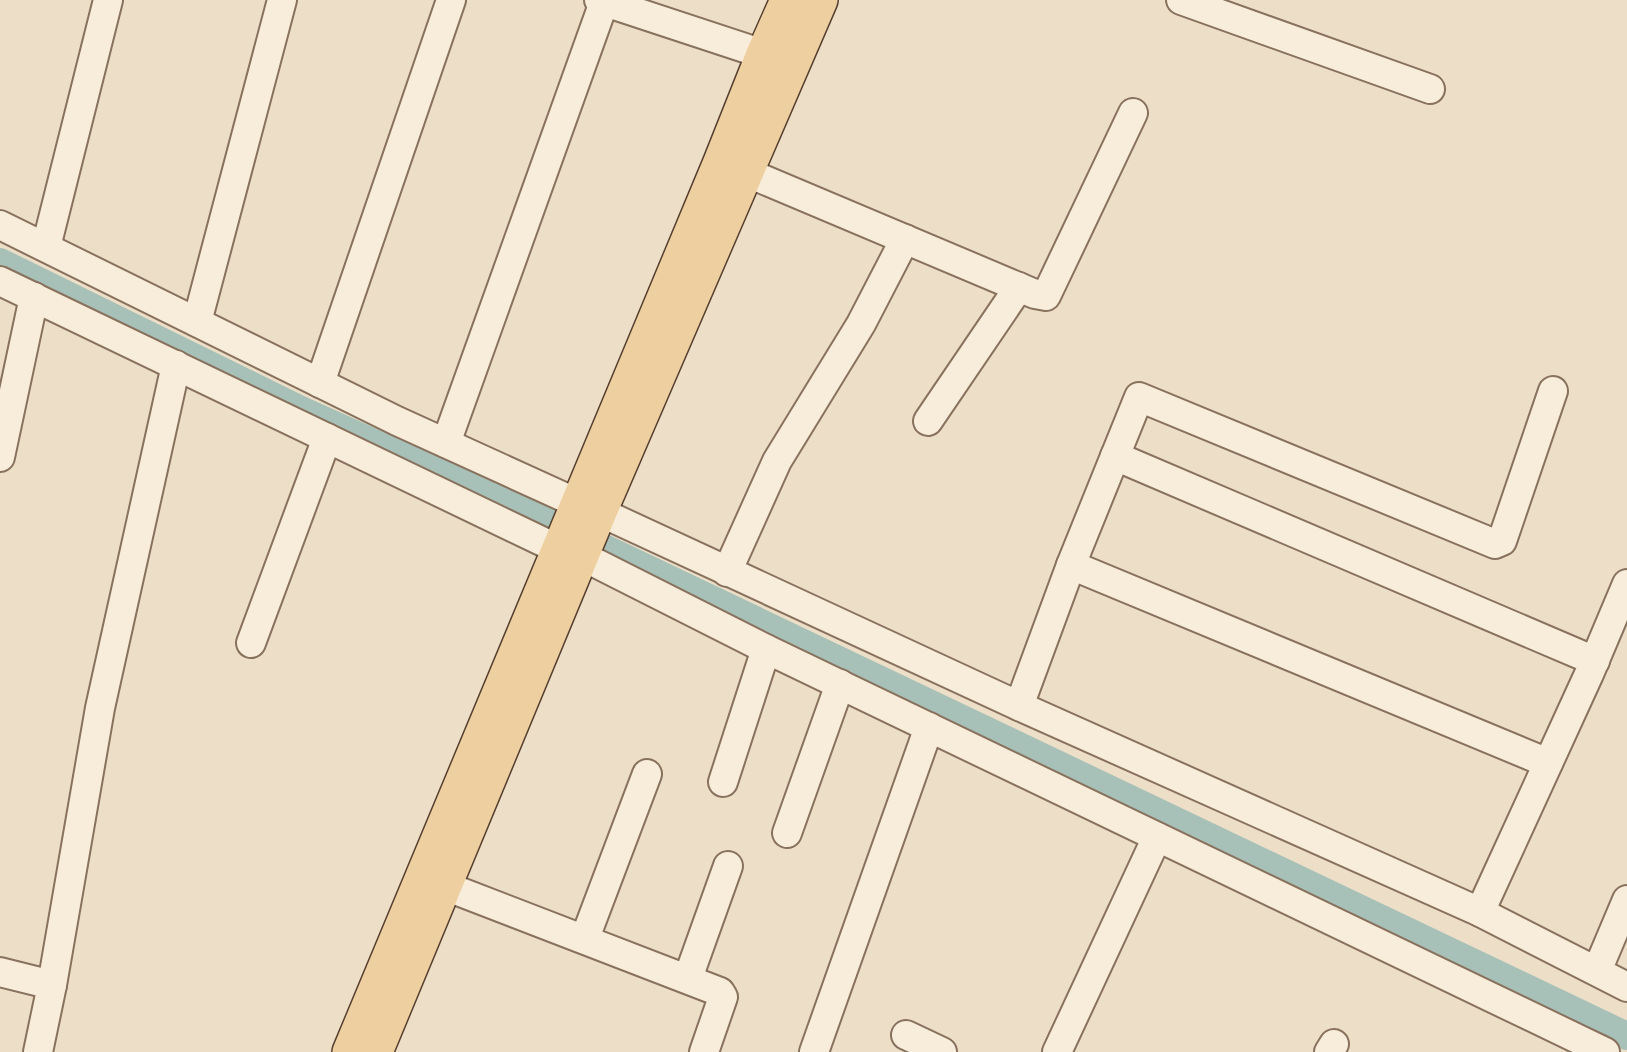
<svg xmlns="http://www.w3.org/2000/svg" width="1627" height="1052" viewBox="0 0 1627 1052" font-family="'Playfair Display',serif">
	<rect width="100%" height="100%" fill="#eddfc7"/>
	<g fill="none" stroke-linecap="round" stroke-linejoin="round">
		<path stroke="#a8c1b8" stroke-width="28" d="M0 262 301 410 541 518 1627 1036"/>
		<g stroke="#88715d" stroke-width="32">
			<g id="minor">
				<path d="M599 0 763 54"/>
				<path d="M1181 0 1430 89"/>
				<path d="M748 173 1035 294 1046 296 1133 113"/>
				<path d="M0 225 397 421 577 503"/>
				<path d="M46 247 108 0"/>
				<path d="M0 281 558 549"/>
				<path d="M197 322 282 0"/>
				<path d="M320 383 451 0"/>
				<path d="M928 421 1019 287"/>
				<path d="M446 443 604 2"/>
				<path d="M1115 456 1595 661"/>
				<path d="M0 457 34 297"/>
				<path d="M600 512 1019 706 1480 912 1627 987"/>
				<path d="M582 556 766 649 1605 1052"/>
				<path d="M1071 565 1548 763"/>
				<path d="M727 572 777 461 861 324 905 239"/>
				<path d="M251 643 327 438"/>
				<path d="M1019 706 1071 565 1139 397 1495 544 1502 541 1553 391"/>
				<path d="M723 782 766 649"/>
				<path d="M787 833 840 684"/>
				<path d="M445 886 720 992 723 997 704 1052"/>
				<path d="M1480 912 1589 674 1627 584"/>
				<path d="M585 938 647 774"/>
				<path d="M1597 971 1627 900"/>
				<path d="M0 972 52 985 100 708 176 365"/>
				<path d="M688 978 728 866"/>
				<path d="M906 1035 942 1052"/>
				<path d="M38 1052 52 985"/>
				<path d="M814 1052 929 727"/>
				<path d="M1057 1052 1157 837"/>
				<path d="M1329 1052 1334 1044"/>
			</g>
		</g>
		<g stroke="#563f30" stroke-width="36">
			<g id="major">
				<path d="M349 1052 720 162 763 54 787 0"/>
				<path d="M376 1052 600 512 821 0"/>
			</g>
		</g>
		<use href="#minor" stroke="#f8edda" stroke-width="28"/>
		<use href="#major" stroke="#eed0a0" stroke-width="33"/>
	</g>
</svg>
